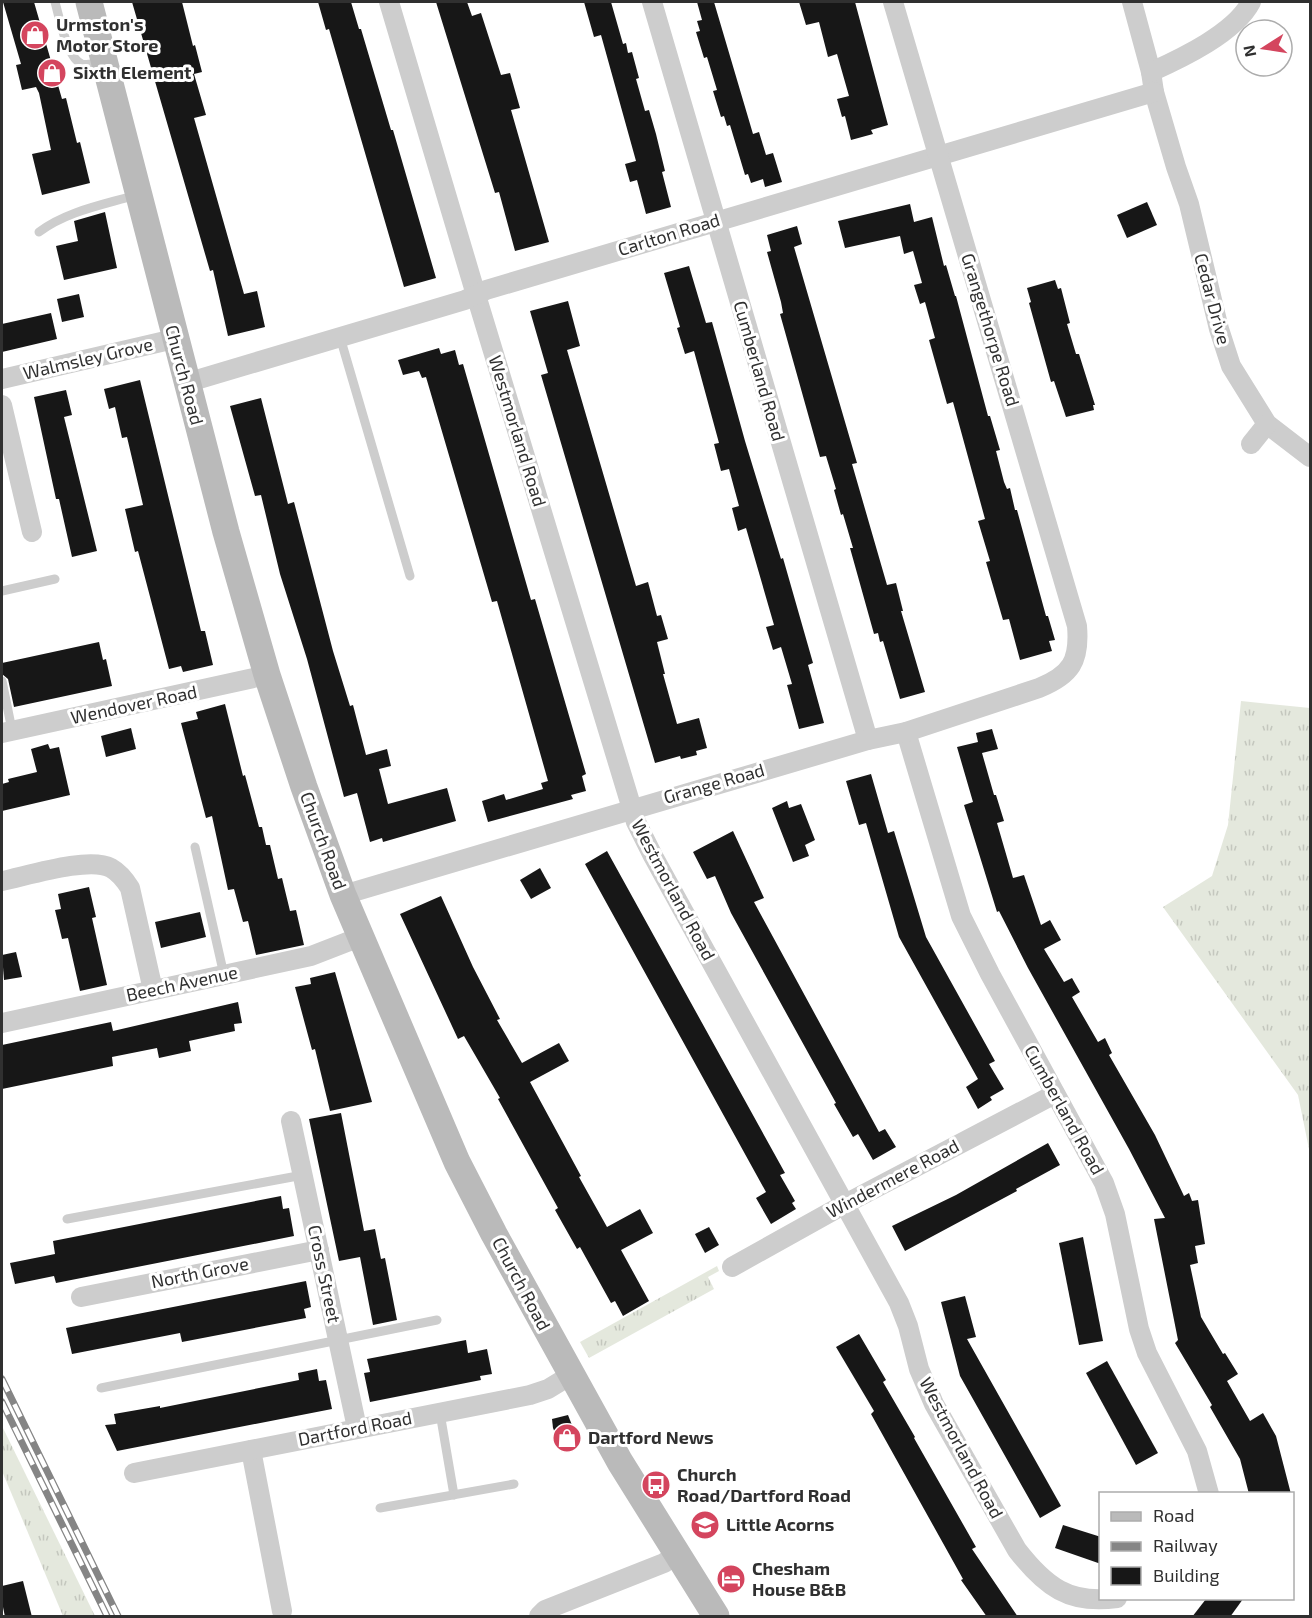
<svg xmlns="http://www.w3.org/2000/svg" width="1312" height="1618" viewBox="0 0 1312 1618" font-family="'Exo 2',sans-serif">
	<defs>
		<pattern id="grass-tufts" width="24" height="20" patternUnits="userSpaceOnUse" patternTransform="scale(1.5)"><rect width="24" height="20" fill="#e4e8dd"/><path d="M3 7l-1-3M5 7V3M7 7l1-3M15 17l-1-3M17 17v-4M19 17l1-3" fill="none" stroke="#c4c7be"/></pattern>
	</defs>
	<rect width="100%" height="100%" fill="#fff"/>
	<g fill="url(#grass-tufts)">
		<path d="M1241 701 1310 708V1154L1298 1095 1163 907 1212 876 1228 825Z"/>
		<path d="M717 1266 719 1271 708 1277 714 1289 589 1358 580 1342Z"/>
		<path d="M2 1426 95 1616H63L2 1471Z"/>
	</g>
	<g fill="#171717">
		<path d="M3 2H34L62 99 66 98 77 143 80 142 90 183 42 195 32 154 51 150 39 93 36 87 22 90 16 65 21 64Z"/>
		<path d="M132 2H182L193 46 195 45 202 72 194 74 206 115 194 118 244 294 257 291 265 327 228 336 213 270 210 271Z"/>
		<path d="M318 2H351L359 29H361L391 130H393L436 278 404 287 329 29 326 30Z"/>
		<path d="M436 2H467L472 16 481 13 501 75 510 73 520 108 511 110 549 242 515 251 499 192 495 193Z"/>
		<path d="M584 2H611L623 44 626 43 628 53 632 52 639 78 636 79 645 111 649 110 656 134 665 171 662 172 671 207 646 214 637 180 630 182 625 164 636 161 601 35 594 37Z"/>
		<path d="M697 2H714L753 134 759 132 766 155 773 153 782 182 765 187 763 179 751 183 748 174 745 175 730 125 727 126 724 116 721 117 713 91 717 90 707 57 704 58 696 32 700 31 697 21 702 20Z"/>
		<path d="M799 2H855L888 125 871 130 873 134 851 140 845 116 842 117 837 99 849 96 837 54 828 57 819 22 806 25Z"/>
		<path d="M1147 202 1157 225 1127 238 1117 215Z"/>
		<path d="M910 204 914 222 932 217 944 266 946 265 955 296H956L988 416H990L1000 450 996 451 1004 482 1007 489 1010 488 1015 510H1017L1046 616H1048L1055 640 1049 641 1052 651 1020 660 1009 619 1003 620 986 562 990 561 978 521 985 519 953 402 947 404 929 340 935 338 925 302 920 304 914 285 922 283 913 251 904 254 900 236 845 248 838 221Z"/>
		<path d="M105 212 117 268 64 280 56 246 78 241 74 221Z"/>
		<path d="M797 226 802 244 794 247 857 463 852 464 887 585 896 583 903 611H901L925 692 900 699 883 641 880 642 878 633 874 634 850 548H853L843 514 841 515 834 490 836 489 826 456 820 457 780 314 783 313 781 302 767 252 771 251 767 235Z"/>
		<path d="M689 266 706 323 712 322 745 441 781 559 783 558 813 663 808 665 824 723 799 729 787 685 792 684 781 647 773 650 766 627 774 625 746 528 738 531 732 508 739 506 729 469 721 471 714 444 719 443 694 351 685 354 677 328 680 327 664 273Z"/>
		<path d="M1055 280 1058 289 1061 288 1070 323 1067 324 1076 354H1079L1095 405H1093L1094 410 1066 417 1054 381 1051 382 1029 303 1031 302 1027 288Z"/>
		<path d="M79 294 84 317 62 322 57 299Z"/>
		<path d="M568 301 580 346 567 350 636 586 648 582 657 616 661 615 668 639 657 642 665 674H663L677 724 699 718 707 748 696 751 697 755 681 759 680 756 655 763 541 375 548 373 530 311Z"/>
		<path d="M51 313 57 339 2 352V324Z"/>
		<path d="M439 348 441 354 455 350 459 365 463 364 531 600 535 599 586 774 582 776 586 791 571 795 573 799 488 822 482 801 504 794 506 800 543 789 541 783 548 781 497 601 492 602 426 377 422 378 419 371 403 375 398 360Z"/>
		<path d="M140 380 201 631H205L213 665 183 672 181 666 169 669 138 551 135 552 125 509 143 505 127 437 122 438 115 407 109 409 104 389Z"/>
		<path d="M66 390 72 415 64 417 97 551 72 557 59 499H56L34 397Z"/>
		<path d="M261 398 288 504 294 502 333 651 350 706 353 705 366 755 387 749 391 766 379 769 388 804 447 788 456 821 383 842 382 838 370 842 357 793 344 797 307 659 280 574 261 495 255 496 230 406Z"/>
		<path d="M99 642 103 660 106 659 112 686 14 707 8 679 2 674V663Z"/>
		<path d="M225 704 243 776 245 775 259 827H262L266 845H270L278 879 282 878 290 911 296 910 304 945 256 955 248 921 243 922 234 889 228 890 212 816 206 818 181 723 198 719 196 712Z"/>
		<path d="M131 728 136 749 106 757 101 736Z"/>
		<path d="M992 729 998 749 982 753 994 795H996L1004 821 997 823 1013 878 1024 875 1041 925 1050 920 1061 940 1044 949 1064 982 1072 978 1080 992 1072 997 1098 1042 1105 1038 1112 1053 1109 1055 1155 1135 1184 1196 1189 1193 1192 1201 1198 1200 1205 1244 1195 1246 1198 1263 1190 1265 1201 1317 1223 1354 1225 1353 1238 1374 1227 1381 1250 1421 1263 1413 1276 1436 1291 1494H1249L1240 1459 1210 1407 1212 1405 1175 1343 1178 1340 1154 1219 1165 1218 1129 1149 1028 968 999 911 997 912 964 805 973 802 957 747 978 742 976 733Z"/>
		<path d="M48 744 50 749 59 747 70 795 2 811V784L9 782 8 779 37 772 31 749Z"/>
		<path d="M871 774 888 833 894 831 926 937 995 1061 989 1064 1004 1089 990 1097 992 1100 978 1109 966 1087 978 1079 899 937 866 823 859 825 846 781Z"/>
		<path d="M787 801 789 808 801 804 815 840 805 845 809 856 793 862 772 808Z"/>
		<path d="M733 831 764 898 754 902 879 1132 885 1129 896 1147 873 1160 858 1134 853 1137 834 1104 836 1103 811 1058 731 913 715 876 707 879 693 852Z"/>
		<path d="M607 851 785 1173 780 1175 795 1201 792 1203 796 1209 771 1224 756 1198 766 1192 585 864Z"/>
		<path d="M540 868 551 888 531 899 520 880Z"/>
		<path d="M89 887 96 917 92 918 107 985 80 991 68 938 62 939 55 910 61 909 58 894Z"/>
		<path d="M441 896 473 967 500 1019 497 1020 522 1063 559 1043 569 1061 530 1082 581 1176 579 1177 607 1227 640 1209 653 1233 621 1250 649 1301 623 1316 615 1301 611 1303 580 1247 577 1249 555 1210 558 1208 498 1099 500 1098 464 1036 458 1039 400 914Z"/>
		<path d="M200 912 206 937 161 948 155 922Z"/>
		<path d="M16 952 22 977 4 980 2 955Z"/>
		<path d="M335 972 372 1102 330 1111 315 1049 312 1050 295 987 311 984 310 978Z"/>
		<path d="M238 1002 242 1023 234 1024 235 1031 189 1041 191 1051 159 1058 157 1048 112 1057 113 1066 2 1089V1045L111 1022 113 1031Z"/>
		<path d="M341 1113 364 1231 375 1229 381 1259 385 1258 397 1320 373 1325 360 1257 339 1261 309 1119Z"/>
		<path d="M1048 1143 1060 1165 1016 1189 1017 1191 905 1251 892 1226 956 1195Z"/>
		<path d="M281 1196 283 1209 289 1208 294 1236 56 1283 54 1276 15 1284 10 1263 55 1254 53 1241Z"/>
		<path d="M709 1227 719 1245 705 1253 695 1234Z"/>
		<path d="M1083 1237 1103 1341 1079 1345 1059 1243Z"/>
		<path d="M306 1281 311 1307 304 1309 306 1318 182 1342 180 1333 72 1354 66 1328Z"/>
		<path d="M965 1296 976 1337 967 1339 1061 1506 1040 1518 960 1376 941 1302Z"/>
		<path d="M859 1334 886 1380 883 1382 915 1437 914 1438 976 1547 972 1549 1018 1617H987L961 1580 963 1579 871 1414 874 1411 836 1347Z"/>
		<path d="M466 1340 468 1353 487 1349 492 1374 480 1376 481 1380 370 1402 364 1373 370 1372 367 1359Z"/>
		<path d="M1107 1361 1158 1453 1136 1465 1086 1373Z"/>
		<path d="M317 1369 319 1381 326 1380 332 1409 117 1451 105 1425 116 1424 114 1414 160 1406V1408L299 1380 298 1373Z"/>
		<path d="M568 1415 579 1443 562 1450 553 1428 552 1419Z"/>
		<path d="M1063 1525 1101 1537V1564L1055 1548Z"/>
		<path d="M23 1581 32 1617H5L2 1602V1586Z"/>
		<path d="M1206 1599H1243L1230 1617H1192Z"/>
	</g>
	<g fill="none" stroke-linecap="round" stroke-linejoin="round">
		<g stroke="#cdcdcd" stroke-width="9">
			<path d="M55 2C59 16 67 59 82 64 89 66 95 63 102 61"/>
			<path d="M39 232C67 211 103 205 136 195"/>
			<path d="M340 337 410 576"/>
			<path d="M2 591 55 579"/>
			<path d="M2 681 12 730"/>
			<path d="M195 847 224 975"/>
			<path d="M67 1219 303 1175"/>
			<path d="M101 1388 437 1320"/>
			<path d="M440 1413 454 1495"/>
			<path d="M380 1508 514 1484"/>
		</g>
		<g stroke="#cdcdcd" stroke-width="20">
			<path d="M389 2 476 295 636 822 653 856 899 1303 908 1326 919 1369 934 1404 1017 1550C1045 1586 1069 1605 1117 1598"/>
			<path d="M652 2 868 740"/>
			<path d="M1132 2 1151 72 1154 92 1176 167 1189 204 1219 329 1231 366 1267 424 1310 457"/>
			<path d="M1151 72C1182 58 1235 33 1251 2"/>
			<path d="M2 379 174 339"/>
			<path d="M186 383 465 300 486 290 1154 92"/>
			<path d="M2 405 32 532"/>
			<path d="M1251 444 1267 424"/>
			<path d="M906 732 961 916 990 974 1104 1183 1115 1214 1139 1329 1147 1353 1197 1451 1209 1494"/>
			<path d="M2 733 267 675"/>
			<path d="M2 881C27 876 89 856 111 868 120 873 125 880 130 888L153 990"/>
			<path d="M343 895 868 740 906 732 1039 688C1071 675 1080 661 1077 626L893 2"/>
			<path d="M2 1023 311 956 360 937"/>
			<path d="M291 1121 357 1428"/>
			<path d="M732 1267 845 1204 1055 1094"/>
			<path d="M81 1297 319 1250"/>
			<path d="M251 1450 282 1611"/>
			<path d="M134 1473 530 1395 548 1389 571 1375"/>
			<path d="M539 1616 545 1610 664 1563 677 1554"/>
		</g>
		<path stroke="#bababa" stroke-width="27" d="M89 2 226 532 267 675 304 787 343 895 457 1162 494 1234 620 1462 716 1616"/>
		<g stroke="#858585" stroke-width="7">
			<g id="rail">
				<path d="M2 1379 118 1616"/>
				<path d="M2 1402 107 1616"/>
			</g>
		</g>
		<use href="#rail" stroke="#fff" stroke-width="4.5" stroke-dasharray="14" stroke-linecap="butt"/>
	</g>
	<defs>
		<g id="shop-disc" transform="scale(1.5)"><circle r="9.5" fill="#d4455e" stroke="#fff"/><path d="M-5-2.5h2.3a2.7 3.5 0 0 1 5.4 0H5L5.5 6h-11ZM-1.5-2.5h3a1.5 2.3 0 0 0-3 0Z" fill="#fff"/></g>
		<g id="bus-disc" transform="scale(1.5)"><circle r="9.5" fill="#d4455e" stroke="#fff"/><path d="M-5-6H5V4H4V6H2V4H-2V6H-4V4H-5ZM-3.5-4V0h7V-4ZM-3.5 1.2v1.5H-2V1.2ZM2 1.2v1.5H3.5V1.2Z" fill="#fff"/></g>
		<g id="school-disc" transform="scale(1.5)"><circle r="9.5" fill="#d4455e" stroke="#fff"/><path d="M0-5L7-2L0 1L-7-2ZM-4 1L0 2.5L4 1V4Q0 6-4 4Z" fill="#fff"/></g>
		<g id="hotel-disc" transform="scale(1.5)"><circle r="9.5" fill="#d4455e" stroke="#fff"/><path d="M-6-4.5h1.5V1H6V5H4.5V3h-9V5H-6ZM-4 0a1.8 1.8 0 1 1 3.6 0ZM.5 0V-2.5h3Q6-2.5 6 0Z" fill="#fff"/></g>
	</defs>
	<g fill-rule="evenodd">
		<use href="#shop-disc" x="35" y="35"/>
		<use href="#shop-disc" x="52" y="73"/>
		<use href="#shop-disc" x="567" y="1438"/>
		<use href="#bus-disc" x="656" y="1485"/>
		<use href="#school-disc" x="705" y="1525"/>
		<use href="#hotel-disc" x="731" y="1579"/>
	</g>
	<g text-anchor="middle" stroke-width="6" stroke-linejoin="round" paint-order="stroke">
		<g font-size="18" font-weight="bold" fill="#303030" stroke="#fff" text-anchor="start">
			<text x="56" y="31">Urmston's<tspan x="56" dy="21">Motor Store</tspan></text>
			<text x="73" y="79">Sixth Element</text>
			<text x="588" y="1444">Dartford News</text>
			<text x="677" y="1481">Church<tspan x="677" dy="21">Road/Dartford Road</tspan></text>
			<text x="726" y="1531">Little Acorns</text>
			<text x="752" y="1575">Chesham<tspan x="752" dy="21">House B&amp;B</tspan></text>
		</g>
		<g font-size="18" fill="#303030" stroke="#fff">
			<text transform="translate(669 235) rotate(-17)" y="6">Carlton Road</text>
			<text transform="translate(1212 299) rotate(75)" y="6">Cedar Drive</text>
			<text transform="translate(990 330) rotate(73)" y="6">Grangethorpe Road</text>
			<text transform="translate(88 359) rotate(-13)" y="6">Walmsley Grove</text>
			<text transform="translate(759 371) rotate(74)" y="6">Cumberland Road</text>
			<text transform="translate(184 375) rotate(75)" y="6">Church Road</text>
			<text transform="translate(517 431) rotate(73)" y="6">Westmorland Road</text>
			<text transform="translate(134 705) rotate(-12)" y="6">Wendover Road</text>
			<text transform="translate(714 784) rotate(-16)" y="6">Grange Road</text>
			<text transform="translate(323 841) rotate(70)" y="6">Church Road</text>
			<text transform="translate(673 890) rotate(62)" y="6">Westmorland Road</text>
			<text transform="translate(182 984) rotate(-12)" y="6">Beech Avenue</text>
			<text transform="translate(1064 1110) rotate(61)" y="6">Cumberland Road</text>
			<text transform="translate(893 1179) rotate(-28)" y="6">Windermere Road</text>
			<text transform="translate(200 1273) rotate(-11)" y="6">North Grove</text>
			<text transform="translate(324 1274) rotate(78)" y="6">Cross Street</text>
			<text transform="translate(521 1284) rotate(62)" y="6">Church Road</text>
			<text transform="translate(355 1429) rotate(-11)" y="6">Dartford Road</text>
			<text transform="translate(961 1448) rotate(62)" y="6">Westmorland Road</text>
		</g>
	</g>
	<rect width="1312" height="1618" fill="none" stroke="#303030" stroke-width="6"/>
	<rect x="1099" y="1492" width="195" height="108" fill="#ffffff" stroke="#acacac" stroke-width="1.5"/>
	<rect x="1111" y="1512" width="30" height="9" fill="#bababa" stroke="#acacac" stroke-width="1.5"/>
	<text x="1153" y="1522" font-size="18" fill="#303030">Road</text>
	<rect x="1111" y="1542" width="30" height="9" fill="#858585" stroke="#acacac" stroke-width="1.5"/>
	<text x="1153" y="1552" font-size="18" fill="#303030">Railway</text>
	<rect x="1111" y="1567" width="30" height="18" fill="#171717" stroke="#acacac" stroke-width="1.5"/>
	<text x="1153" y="1582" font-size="18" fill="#303030">Building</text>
	<g transform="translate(1264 48) rotate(258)"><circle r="28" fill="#ffffff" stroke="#acacac" stroke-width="1.5"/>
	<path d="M0-4.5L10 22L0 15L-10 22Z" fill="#d4455e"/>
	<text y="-9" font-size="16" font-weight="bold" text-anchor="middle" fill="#303030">N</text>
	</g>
</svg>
